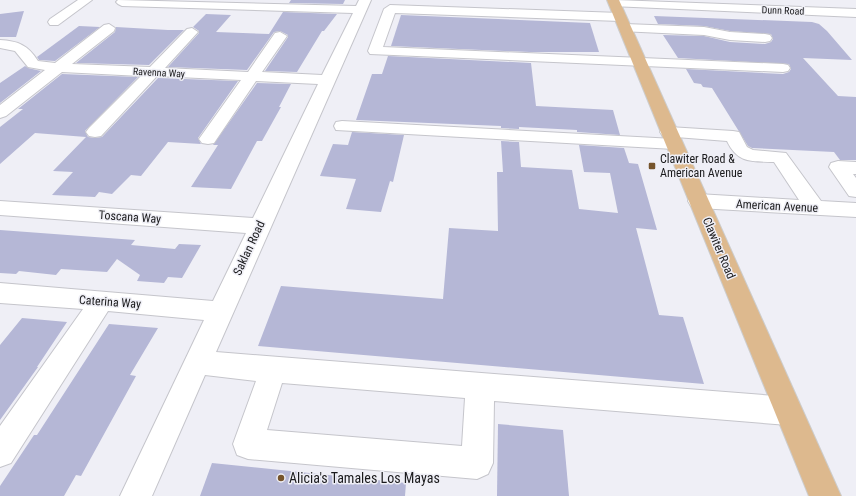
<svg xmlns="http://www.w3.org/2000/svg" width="856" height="496" viewBox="0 0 856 496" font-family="'Roboto Condensed',sans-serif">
	<rect width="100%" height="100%" fill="#efeff6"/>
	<g fill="#b5b7d6">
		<path d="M291 0H345L343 4 289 3Z"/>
		<path d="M24 11 16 37H0V14Z"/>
		<path d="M283 12 337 14 324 31H322L297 72 265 71 288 37V35L280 31 274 32 247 70 168 67 199 33V31L193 27 206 14 231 15 216 32 269 34Z"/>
		<path d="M401 15 590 23 599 52H530L391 46Z"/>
		<path d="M654 16 812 22 819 24 827 31 852 60 803 58 838 96 856 97V160H840L834 152 752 148 748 146 712 88 703 87 701 84 694 83 686 69 783 74 789 72 791 69 789 64 678 58 663 35 704 36 730 42 765 44 771 42 773 39 771 34 730 31 704 26 658 24Z"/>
		<path d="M79 26 100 27 55 61 39 60 37 57Z"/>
		<path d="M116 27 168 30H184L149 65 76 63 115 32Z"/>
		<path d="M388 56 531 63 536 106 613 110 620 135 577 132V130L519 127V129L501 128V126L356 120 372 74H382Z"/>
		<path d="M25 66 28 68 41 71 0 103V83Z"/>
		<path d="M62 74 138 77 85 131 88 137 95 138 102 137 158 78 238 81 198 138 201 144 168 142 141 176 131 175 112 194 99 192 95 197 52 195 73 172 53 171 86 137 35 133 0 164V127L23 109H18Z"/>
		<path d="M257 83 291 84 279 107H281L262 141H257L231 189 191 187 218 145H213Z"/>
		<path d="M352 132 404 135 393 182 390 181 381 212 346 209 356 179 320 176 333 144 348 145Z"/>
		<path d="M501 141 519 142 521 167 572 170 579 209 618 213 610 173 584 172 579 145 624 148 629 163 638 164 657 230 636 228 659 315 683 317 704 384 258 346 281 286 443 299 449 228 498 231 497 172H503Z"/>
		<path d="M0 230 135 240 131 245 175 249 179 244 201 245 182 278 168 277 164 283 137 281 140 275 117 259 107 272 61 269 56 275 19 271 16 274 0 273Z"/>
		<path d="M22 318 67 322 37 367H38L0 420V345Z"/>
		<path d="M109 324 158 328 130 375 136 376 81 476 76 475 64 496H0V486L34 435H37Z"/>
		<path d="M498 424 563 430 569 496H497Z"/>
		<path d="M212 463 406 483 405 496H200Z"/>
	</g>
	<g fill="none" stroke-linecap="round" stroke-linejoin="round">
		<g stroke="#c5c5cb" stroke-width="2">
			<g id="minor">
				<path d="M78 0H92L58 25H50L48 22 50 19Z"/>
				<path d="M118 0 356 6 359 0H371L216 352 788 397 798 401 802 411 798 421 788 425 494 401 493 463 488 474 477 479 248 459 237 455 233 444 256 381 205 375 152 496H120L204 320 108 311 11 463 0 467V426L83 309 0 303V283L213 301 246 233 0 215V201L253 218 318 84 256 81 214 143 208 144 202 143 199 139 241 80 157 76 101 136 95 137 89 136 86 132 89 128 141 76 62 72 6 116 0 118V105L45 70 28 67 15 51 0 48V40C18 41 28 45 38 61L55 63 104 25 109 24 115 28 114 31 72 64 150 67 187 29 192 28 198 32 165 68 248 72 275 33 280 32 287 36 262 72 322 75 353 13 122 6 118 4 116 2ZM282 383 465 398 462 446 267 430Z"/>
				<path d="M615 0 856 9V17L611 6 609 4Z"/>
				<path d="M390 5 620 13 626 17 620 21 395 13 383 47 783 64 788 65 790 68 788 71 783 72 370 54 368 51 384 9Z"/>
				<path d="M625 24 704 27 730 32 765 34 770 35 772 38 770 41 765 42 730 40 704 35 620 31 619 28 620 25Z"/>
				<path d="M342 121 674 139 680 140 683 144 680 148 674 149 336 130 334 126 336 122Z"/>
				<path d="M669 127 733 131 739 132 747 147 753 150 786 153 821 201 856 203V217L698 208 691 206 688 201 691 196 698 194 799 200 774 162C752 161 738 164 727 141L663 136 660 132 663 128Z"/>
				<path d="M838 161 856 162V174H853L856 178V197L849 196 829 167 831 163Z"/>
			</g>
		</g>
		<g stroke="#cdcdcd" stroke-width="2">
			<path id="major" d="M607 0H619L841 496H809Z"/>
		</g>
		<use href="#minor" fill="#fff" fill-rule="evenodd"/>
		<use href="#major" fill="#ddb98e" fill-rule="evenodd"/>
	</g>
	<g fill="#76542c" stroke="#efeff6" stroke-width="1.5">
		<rect x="648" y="162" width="8" height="8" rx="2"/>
		<circle cx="281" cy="478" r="4"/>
	</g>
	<g text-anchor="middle" stroke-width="3" stroke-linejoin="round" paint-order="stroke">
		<g font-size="10" fill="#1a1a1c" stroke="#efeff6">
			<text transform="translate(783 10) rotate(2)" y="4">Dunn Road</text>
			<text transform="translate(159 72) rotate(3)" y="4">Ravenna Way</text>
		</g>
		<g font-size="12" fill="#1a1a1c" stroke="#efeff6" text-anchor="start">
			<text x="660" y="163">Clawiter Road &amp;<tspan x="660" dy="14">American Avenue</tspan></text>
		</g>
		<g font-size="12" fill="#1a1a1c" stroke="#efeff6">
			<text transform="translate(777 206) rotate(3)" y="4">American Avenue</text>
			<text transform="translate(130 217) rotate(4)" y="4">Toscana Way</text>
			<text transform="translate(249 248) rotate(-65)" y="4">Saklan Road</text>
			<text transform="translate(719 248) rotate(67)" y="4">Clawiter Road</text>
			<text transform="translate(110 302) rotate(4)" y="4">Caterina Way</text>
		</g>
		<g font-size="14" fill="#1a1a1c" stroke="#efeff6" text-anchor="start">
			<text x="289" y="483">Alicia's Tamales Los Mayas</text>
		</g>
	</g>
</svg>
